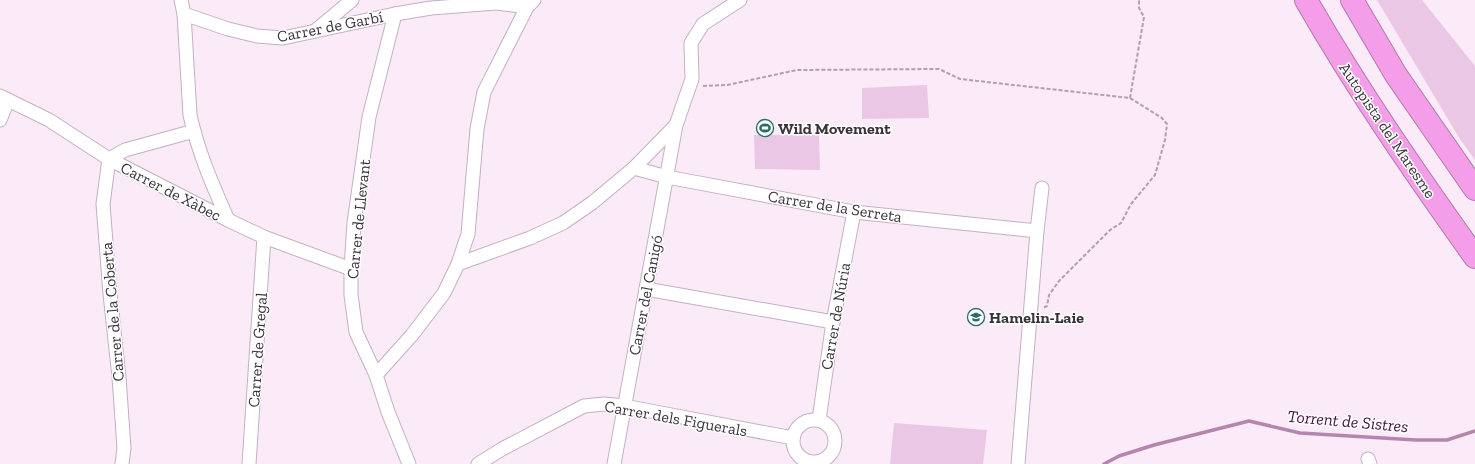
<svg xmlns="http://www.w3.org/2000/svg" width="1475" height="464" viewBox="0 0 1475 464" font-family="'Zilla Slab',serif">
	<rect width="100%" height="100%" fill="#fbebf8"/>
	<g fill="#eac7e4">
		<path d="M1377 0H1422L1475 66V160L1458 136Z"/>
		<path d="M927 85 929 118 862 119V88Z"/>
		<path d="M754 135H819L820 170 755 169Z"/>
		<path d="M894 423 987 430 983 464H890Z"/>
	</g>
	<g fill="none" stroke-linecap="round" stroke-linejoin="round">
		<path stroke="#b486ad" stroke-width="3.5" d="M1104 464 1119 456 1154 445 1249 421 1300 433 1416 440H1447L1475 431"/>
		<g stroke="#c1b2bf" stroke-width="15">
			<g id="street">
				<path d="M181 0 184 14 190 115C198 152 213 186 228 220"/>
				<path d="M184 14 228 29 257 36 283 38 395 14 431 8 496 3 527 7"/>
				<path d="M395 14 369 117 354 223 351 269V295L356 332 376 375 388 412 409 464"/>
				<path d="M315 31 352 0"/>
				<path d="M0 96 49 120 109 159 228 220 264 237 351 269"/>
				<path d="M0 120 8 100"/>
				<path d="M634 168 667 177 854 212 1037 231"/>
				<path d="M458 264 530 238 563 223 592 203 634 168 676 125 692 79 691 43 703 24 740 0"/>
				<path d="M646 289 833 322"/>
				<path d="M376 375 412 335 444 293 458 264 468 234 477 129 484 92 527 7 534 0"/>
				<circle cx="814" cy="441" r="21"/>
				<path d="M819 420 833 322 854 212"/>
				<path d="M1368 459 1370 464"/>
				<path d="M122 464 124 448 119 377 110 294 103 204 109 159 125 150 194 131"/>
				<path d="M249 464 264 237"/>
				<path d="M478 464 502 449 584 406 604 404 624 406 793 438"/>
				<path d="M614 464 676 125"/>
				<path d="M1018 464 1037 231 1042 188"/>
			</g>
		</g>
		<g stroke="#b378ab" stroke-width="24">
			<g id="highway">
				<path d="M1306 0C1357 89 1415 173 1475 257"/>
				<path d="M1352 0 1396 75 1475 189"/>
			</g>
		</g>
		<g stroke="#ada1ab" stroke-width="2" stroke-dasharray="4 2" stroke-linecap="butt">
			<path d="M703 86 727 85 797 70 939 69 960 79 1130 98 1162 118 1167 124 1165 140 1155 175 1131 204 1121 223 1110 230 1059 281 1049 295 1047 306 1043 308"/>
			<path d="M1130 98 1144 17 1139 8V0"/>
		</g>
		<use href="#street" stroke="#fff" stroke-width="13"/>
		<use href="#highway" stroke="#f49de8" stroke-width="22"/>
	</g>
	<defs>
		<g id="stadium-ring" transform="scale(0.9)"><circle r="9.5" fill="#fff" stroke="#286e64" stroke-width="1.5"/><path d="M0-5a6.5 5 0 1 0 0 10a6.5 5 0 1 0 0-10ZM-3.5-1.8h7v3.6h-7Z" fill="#286e64"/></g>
		<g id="school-ring" transform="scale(0.9)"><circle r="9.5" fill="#fff" stroke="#286e64" stroke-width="1.5"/><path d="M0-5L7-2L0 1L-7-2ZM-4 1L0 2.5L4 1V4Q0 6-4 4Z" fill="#286e64"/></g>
	</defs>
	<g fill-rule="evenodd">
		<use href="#stadium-ring" x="765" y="128"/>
		<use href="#school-ring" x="976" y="317"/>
	</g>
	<g text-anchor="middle" stroke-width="3" stroke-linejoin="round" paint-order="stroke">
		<g font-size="16" fill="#3a3339" stroke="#fff">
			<text transform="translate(330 26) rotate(-11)" y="6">Carrer de Garbí</text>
			<text transform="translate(1388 130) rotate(56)" y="6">Autopista del Maresme</text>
			<text transform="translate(171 191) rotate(27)" y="6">Carrer de Xàbec</text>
			<text transform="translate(835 206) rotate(9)" y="6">Carrer de la Serreta</text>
			<text transform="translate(358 219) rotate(-84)" y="6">Carrer de Llevant</text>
			<text transform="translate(645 295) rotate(-79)" y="6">Carrer del Canigó</text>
			<text transform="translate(112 312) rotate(-95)" y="6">Carrer de la Coberta</text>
			<text transform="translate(835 316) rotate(-80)" y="6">Carrer de Núria</text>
			<text transform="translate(257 350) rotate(-86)" y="6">Carrer de Gregal</text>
			<text transform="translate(676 418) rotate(10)" y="6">Carrer dels Figuerals</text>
		</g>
		<g font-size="16" font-weight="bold" fill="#3a3339" stroke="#fff" text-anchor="start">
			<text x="778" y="134">Wild Movement</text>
			<text x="989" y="323">Hamelin-Laie</text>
		</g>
		<g font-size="17" font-style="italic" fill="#471042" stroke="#fff">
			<text transform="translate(1348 421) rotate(5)" y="6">Torrent de Sistres</text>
		</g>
	</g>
</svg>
